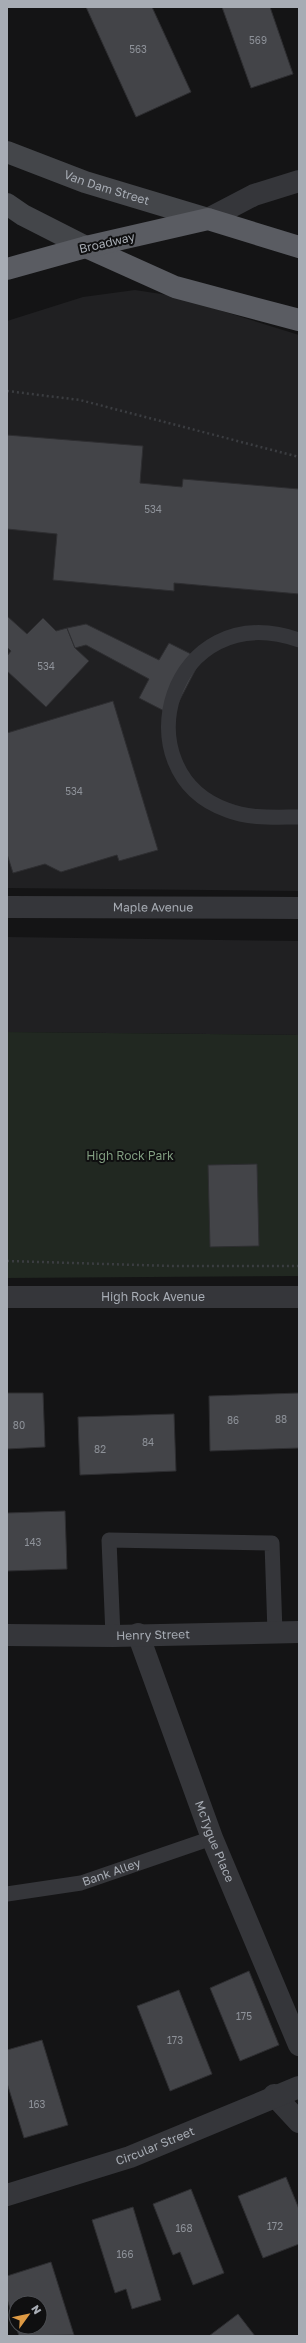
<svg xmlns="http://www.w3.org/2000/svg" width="306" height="2343" viewBox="0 0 306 2343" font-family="'Golos Text',sans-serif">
	<rect width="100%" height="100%" fill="#141415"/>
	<g fill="#202022">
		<path d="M135 290 174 296 299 335V891L7 888V321L83 297Z"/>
		<path d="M7 937 299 941V1035L7 1032Z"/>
	</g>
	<path fill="#212821" d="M7 1032 299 1035V1276L7 1278Z"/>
	<g fill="#434448" stroke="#2e2e31" fill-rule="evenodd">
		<path d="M86 7H152L191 92 136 117Z"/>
		<path d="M222 7H270L293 74 251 88Z"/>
		<path d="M7 435 143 446 140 483 182 487 183 479 299 489V594L174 583V591L53 580 57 534 7 529Z"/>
		<path d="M7 616 27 634 43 618 56 631 67 628 75 648 89 661 46 707 7 671V656L11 651 7 647Z"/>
		<path d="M86 624 159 660 169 643 201 659 172 715 139 698 149 679 86 645 75 648 67 628Z"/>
		<path d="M113 701 158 850 119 861 117 855 61 872 45 864 13 873 7 854V733Z"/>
		<path d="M257 1164 259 1246 210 1247 208 1165Z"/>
		<path d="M7 1393H43L45 1447 7 1449Z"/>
		<path d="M299 1393V1448L210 1451 209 1396Z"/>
		<path d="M174 1414 176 1471 80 1475 78 1417Z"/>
		<path d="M65 1511 67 1569 7 1571V1513Z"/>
		<path d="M249 1971 279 2045 240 2061 210 1988Z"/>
		<path d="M179 1990 212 2074 170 2091 137 2006Z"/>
		<path d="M42 2040 68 2125 24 2138 7 2083V2050Z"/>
		<path d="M286 2177 299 2209V2244L263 2258 238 2196Z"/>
		<path d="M191 2189 224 2273 193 2285 180 2252 173 2255 153 2204Z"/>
		<path d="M133 2207 161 2300 132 2309 126 2289 115 2293 92 2220Z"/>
		<path d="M51 2262 74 2335 19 2336 7 2299V2276ZM16 2303H40V2327H16Z"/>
		<path d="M238 2314 255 2336H209Z"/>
	</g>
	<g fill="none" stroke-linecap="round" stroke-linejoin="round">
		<g stroke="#3b3d41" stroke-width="2.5" stroke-dasharray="2 3" stroke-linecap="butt">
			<path d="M7 391 80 400 299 457"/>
			<path d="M7 1261 172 1266H299"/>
		</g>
		<g stroke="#35363a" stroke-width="15">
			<path d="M299 640C169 595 120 772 227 810 250 819 275 817 299 817"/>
			<path d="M113 1636 109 1540 272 1543 275 1633"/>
			<path id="s1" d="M7 1894 81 1883 212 1838"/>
		</g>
		<g stroke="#35363a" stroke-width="22">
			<path id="s2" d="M138 1634 212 1838 299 2045"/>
			<path id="s3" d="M7 1635 113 1636 299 1632"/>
			<path d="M274 2095 299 2122"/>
		</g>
		<g stroke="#35363a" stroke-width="22">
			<path d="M208 219 254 195 299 181"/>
			<path id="s4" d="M7 907 299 908"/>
			<path id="s5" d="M7 1297H299"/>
			<path id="s6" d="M7 2195 130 2157 299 2087"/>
		</g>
		<g stroke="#44464a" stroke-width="22">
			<path id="s7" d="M7 152 85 182 208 219"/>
			<path d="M7 204 23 215 86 247"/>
		</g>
		<g stroke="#5a5c62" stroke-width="22">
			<path d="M86 247 175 287 299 320"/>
			<path d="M7 269 86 247 208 219 299 247"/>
		</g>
	</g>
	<g text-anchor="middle" stroke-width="4" stroke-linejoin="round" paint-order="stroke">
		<g font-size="10" fill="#8e9299">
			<text x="258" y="44">569</text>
			<text x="138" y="53">563</text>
			<text x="153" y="513">534</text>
			<text x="46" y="670">534</text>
			<text x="74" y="795">534</text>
			<text x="281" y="1423">88</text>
			<text x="233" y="1424">86</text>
			<text x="19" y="1429">80</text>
			<text x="148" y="1446">84</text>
			<text x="100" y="1453">82</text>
			<text x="33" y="1546">143</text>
			<text x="244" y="2020">175</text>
			<text x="175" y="2044">173</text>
			<text x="37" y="2108">163</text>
			<text x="275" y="2230">172</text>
			<text x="184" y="2232">168</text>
			<text x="125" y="2258">166</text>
		</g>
		<g font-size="12" fill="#a7acb4" stroke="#0f0f10">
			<text dy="4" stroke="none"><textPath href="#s7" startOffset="106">Van Dam Street</textPath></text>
			<text transform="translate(107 243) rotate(-13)" y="4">Broadway</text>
			<text dy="4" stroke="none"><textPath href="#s4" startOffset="146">Maple Avenue</textPath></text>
			<text dy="4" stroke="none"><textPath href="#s5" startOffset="146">High Rock Avenue</textPath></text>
			<text dy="4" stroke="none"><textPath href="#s3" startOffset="146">Henry Street</textPath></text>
			<text dy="4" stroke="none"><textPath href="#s2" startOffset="221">McTygue Place</textPath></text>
			<text dy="4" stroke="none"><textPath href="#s1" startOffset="107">Bank Alley</textPath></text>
			<text dy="4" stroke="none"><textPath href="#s6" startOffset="156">Circular Street</textPath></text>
		</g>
		<g font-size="12" fill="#819d80" stroke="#0f0f10">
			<text x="130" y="1160">High Rock Park</text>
		</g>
	</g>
	<rect width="306" height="2343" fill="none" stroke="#a7acb4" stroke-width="16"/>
	<g transform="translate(28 2315) rotate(57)"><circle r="19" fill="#0f0f10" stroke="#4c4e52"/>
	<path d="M0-3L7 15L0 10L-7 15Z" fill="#de9a44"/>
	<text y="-6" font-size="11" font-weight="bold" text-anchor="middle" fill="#a7acb4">N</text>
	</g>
</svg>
